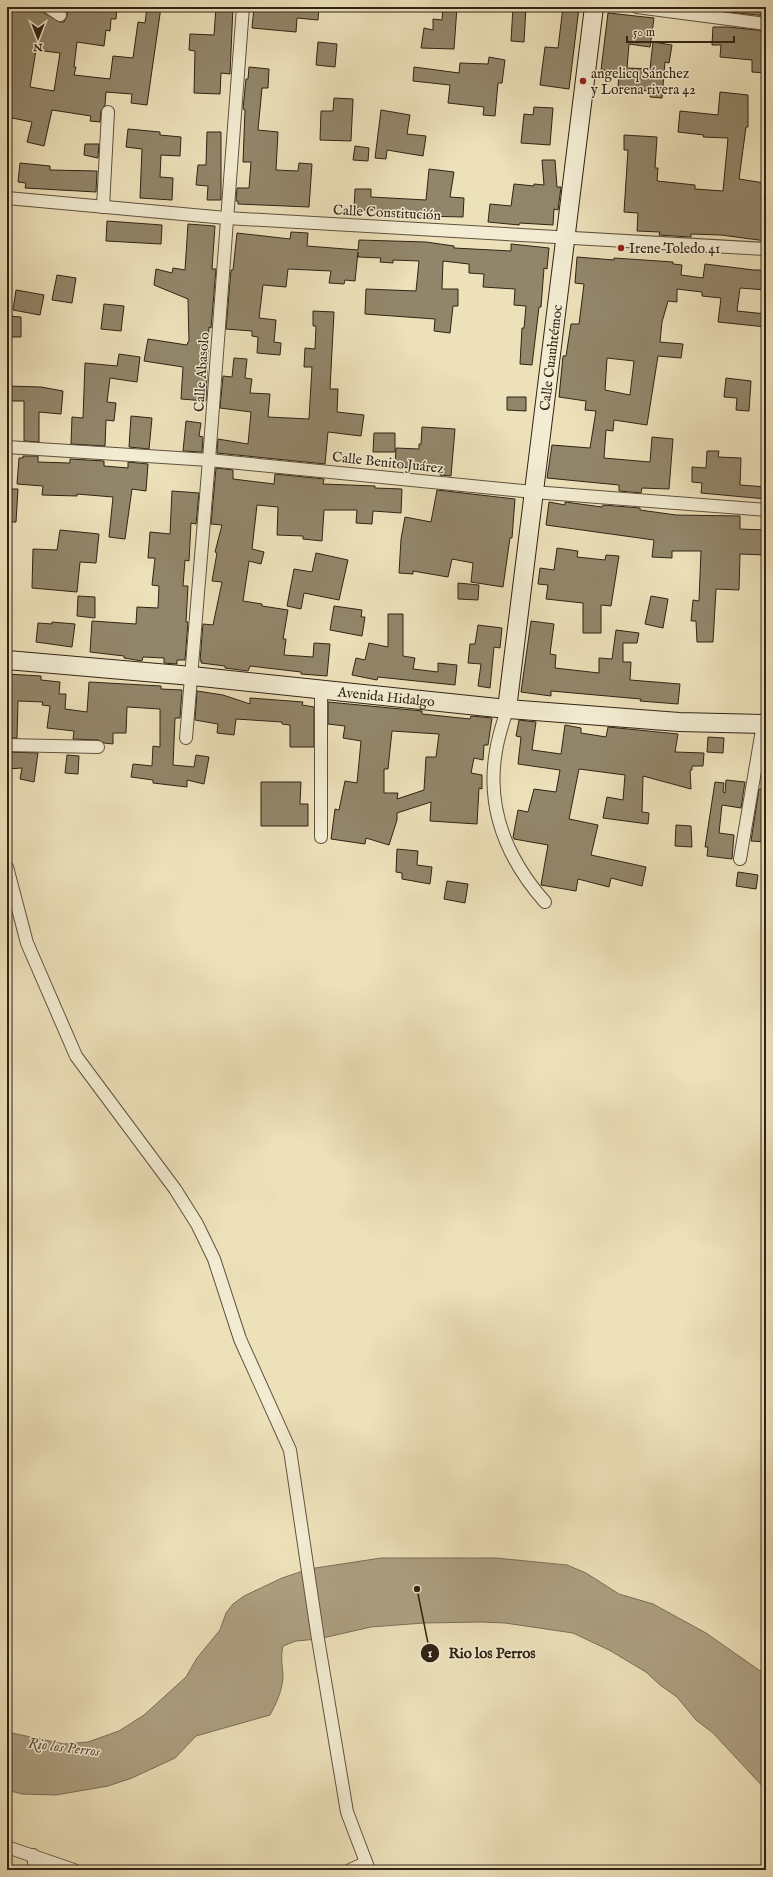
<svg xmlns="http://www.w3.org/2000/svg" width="773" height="1877" viewBox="0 0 773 1877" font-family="'IM FELL English',serif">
	<rect width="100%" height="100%" fill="#ede1ba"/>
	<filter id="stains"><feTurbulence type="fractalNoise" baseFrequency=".005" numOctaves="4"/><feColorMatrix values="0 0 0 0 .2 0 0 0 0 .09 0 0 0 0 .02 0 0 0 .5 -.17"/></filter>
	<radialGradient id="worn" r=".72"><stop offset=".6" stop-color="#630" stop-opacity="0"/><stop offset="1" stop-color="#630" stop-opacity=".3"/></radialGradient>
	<path fill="#ada082" stroke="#7b6e56" d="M381 1558H496L567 1565 586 1573 619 1594 653 1604 706 1633 766 1675V1790L713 1733 696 1720 677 1697 660 1685 646 1672 609 1650 573 1633 505 1623 481 1622 424 1623 371 1627 318 1639 296 1641 283 1646C280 1660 283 1666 283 1678 282 1691 276 1704 270 1715L196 1736 175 1758 132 1778 108 1786 56 1795 22 1794 7 1790V1732L64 1744 88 1742 119 1731 144 1715 186 1677 197 1658 220 1630 226 1613 233 1604 244 1596 282 1578 309 1569Z"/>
	<g fill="#92866a" stroke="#302314" fill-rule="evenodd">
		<path d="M11 7H41L44 13 60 22H64L67 16V11L62 7H117L116 19H111L110 31 106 30 104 46 77 42 74 67H76L74 75 110 79 113 56 133 58 138 22 145 23 147 7H161L147 105 131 103 132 94 106 92 105 105 101 111 100 122 90 121 91 116 52 110 44 146 27 142 32 122 7 117V20H11ZM36 50 60 53 54 91 30 87Z"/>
		<path d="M216 7H233L230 74 221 73 220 94 194 93 195 51 189 50 190 34 214 35Z"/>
		<path d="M254 7H319L318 20 297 18 296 32 252 28Z"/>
		<path d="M443 7H457L454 49 421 48 424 28 433 30V19L442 20Z"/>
		<path d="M513 7H526L524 42 511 41Z"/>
		<path d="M563 7 579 8 569 89 540 85 545 47 558 48Z"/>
		<path d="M731 7H766V16L730 12Z"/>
		<path d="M608 13 654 18 650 47 629 44 627 68 650 69 653 42 672 45 669 63 665 62 662 98 650 97 651 91 618 89 619 72 601 70Z"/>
		<path d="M713 27H728L766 31V73L752 72V60L720 57 721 45H712Z"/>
		<path d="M318 42 337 44 335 67 316 65Z"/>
		<path d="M489 57 505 60 502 83H498L495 116 483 115 484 107 448 103 450 85 413 81 414 67 459 73 460 63 488 64Z"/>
		<path d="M249 67 269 69 268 88H262L258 130 278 132 276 170 298 171 299 163 312 164 309 207 238 204V201H236L237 188H249L251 162H243L245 110 243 109 246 79H248Z"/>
		<path d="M720 92 748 95V127H746L739 179 764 183 761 200H766V241L721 235 691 234V237L659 235 660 232 637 231 638 213 624 212 628 150H624V135L657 137 655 168H658L657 181 695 185V189L723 191 728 138 703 137 704 135 678 132 680 111 718 115Z"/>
		<path d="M334 98 353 99 351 141 320 140 321 111H333Z"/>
		<path d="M534 107 553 108 550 145 521 143 524 114 533 115Z"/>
		<path d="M381 110 410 115 407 134 426 136 423 156 387 150 386 159 375 158Z"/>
		<path d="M128 129 160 132V135L181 137 180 156 161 155 160 177 173 178 172 200 140 198 142 149 126 147Z"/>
		<path d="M207 132H221V200H207L208 186 196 185 198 165H206Z"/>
		<path d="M85 144H99L98 158 84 155Z"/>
		<path d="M355 146 369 148 368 161 353 160Z"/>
		<path d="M542 160H555L557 187H561L558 210 554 209 553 225 520 223 519 225 488 222 490 204 511 206 514 184 534 186V184L544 185Z"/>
		<path d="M20 163 50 166V170L97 171 96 192 25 188 26 183 18 182Z"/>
		<path d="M429 169 454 172 450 197 464 198 463 217 420 216 386 214 387 210H354L355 189H371V197L426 200Z"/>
		<path d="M107 221 162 225 161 244 106 241Z"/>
		<path d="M188 224 215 226 212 269H216L211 328 209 327 206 401 181 399 183 367 144 361 148 339 187 345 188 342H189L188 299 154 285 156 269 172 273 173 268 185 270Z"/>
		<path d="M291 232 308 233 307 246 358 250 359 240 426 242 454 246V248L511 251V244L549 248 547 269 544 268 541 307H539L532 365 520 364 522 328H524L526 306 514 305 515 289 483 287 484 274 469 273V264L443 261 442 289H458V306H453L450 333 434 331 435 319 365 314 366 289 416 291 419 261 393 260V263L380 262 381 258 358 257V252L355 281 345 280 344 284 329 283 331 271 288 269 286 287 263 285 259 318 276 320 274 342 281 343 280 355 257 353 258 337 252 336V331L226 329 231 270H233L237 233 290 239Z"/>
		<path d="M577 257 614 260V258L673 262V264L682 265 681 275 703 278 705 264 754 270H766V290L740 288 737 311 766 314V327L718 322 721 298 702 296V292L677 289V302L668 301 662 322 660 342 683 344 681 358 658 356 647 425 614 420 613 431 606 430 604 458 650 462 652 437 673 439 669 489 642 488 641 493 619 491V485L547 478 552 445 590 448 596 411 585 410 586 401 559 397 563 356H566L571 324H579L584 284 575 283ZM607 358 634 361 630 395 605 390Z"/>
		<path d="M57 275 76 278 72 303 52 300Z"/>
		<path d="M16 290 44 295 40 315 13 310Z"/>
		<path d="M104 304 124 306 121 331 101 329Z"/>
		<path d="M313 311 334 312 330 389H338L337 412 364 415 361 436 328 432 325 464 217 453 218 439 248 444 251 412 220 408 223 376 232 377 234 358 247 359 245 378 252 379 250 393 270 394 268 417 309 419 312 367H304L305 348 315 349 316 326H313Z"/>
		<path d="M7 316 21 317V337H7Z"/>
		<path d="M119 354 140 357 137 382 110 378 107 402 116 403 114 421 106 420 105 446 71 444 72 417 83 418 85 363 117 366Z"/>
		<path d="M726 378 751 381 749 411 736 410 737 398 724 397Z"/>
		<path d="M7 386 41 387 63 391 61 414 39 412V442L24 441V401H7Z"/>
		<path d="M507 397H526V411L507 410Z"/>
		<path d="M131 416 152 418 149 449 129 447Z"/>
		<path d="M186 421 201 423 199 436 203 437 202 452 183 451Z"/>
		<path d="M422 427 455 429 451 476 440 475 441 469 395 467 396 448 419 449V444H421Z"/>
		<path d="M374 433H395V452H373Z"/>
		<path d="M707 451H719L718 457 741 458 740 485 766 487V499L701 493 702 483 692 482V467L706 468Z"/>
		<path d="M23 456H38V462L70 463V459L104 461V466L128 468V462L148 464 146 491 132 489 125 539 109 537 113 497 77 494V496L42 495 43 486 17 484 19 458H23Z"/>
		<path d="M216 468 233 470V479L274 484 275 474 324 479 323 484 375 486V488L402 489 401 513 373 511 372 524 356 523 357 510H324L322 541 303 539V536L277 535 278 507 257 505 252 549 264 552 261 564 249 561 243 601 262 604V606L288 610 283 639H286L284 655 313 657 314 643 330 644 327 676 301 674V672L250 666 248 671 225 668V666L201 663 202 661H200L203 624 213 625 222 582 212 581 217 553 215 552 222 525 211 524Z"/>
		<path d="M7 489H18L16 522H7Z"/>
		<path d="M437 490 515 499 512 538H510L503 587 471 582 473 563 452 559 448 577 413 571V574L399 573 401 539 405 517 431 522Z"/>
		<path d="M172 491 199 493 196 524 191 523 189 561 185 560 183 586H188L186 622H188L185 660H177V664L164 663V658L143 657 142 661 124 658V656L90 652 92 621 136 624 137 607 158 608 159 586 152 585 155 558H148L150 532 170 534Z"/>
		<path d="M549 502 565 505V502L602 507 603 505 640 508V510L676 515 740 516V529L766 530V555L740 554 739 590 716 589 713 642H697L696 621H691L693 600 699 601 701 551H672V558L652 557 654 540 546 525Z"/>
		<path d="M60 530 99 534 96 563 80 562 77 592 32 588 33 549 57 550Z"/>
		<path d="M557 548 578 551 577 557 605 560 606 555 619 556 611 606 601 605V633H583V603L546 599 548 585 538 584 540 568 554 570Z"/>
		<path d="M316 553 348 560 339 600 304 593 301 609 287 606 294 569 312 572Z"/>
		<path d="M458 583 479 585 478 600 458 599Z"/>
		<path d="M78 596 95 597V618L77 616Z"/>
		<path d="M651 596 668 599 663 628 645 624Z"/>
		<path d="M334 606 362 610 361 617H365L362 636 330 630Z"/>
		<path d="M388 614H403V656L415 658 413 669 438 672V663L457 665 455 685 378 677 377 680 352 675 356 658 365 660 369 643 388 647Z"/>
		<path d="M531 621 554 624 550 654 556 655 555 668 599 673V658L612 659 616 630 639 633 637 643H623V662H631L630 680 680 684 678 704 640 701 641 699 551 691V696L521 692Z"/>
		<path d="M52 622 75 624 72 647 36 642 38 623 52 624Z"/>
		<path d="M478 625 502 628 500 648 494 647 490 688 478 686 481 664 468 663 470 644H475Z"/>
		<path d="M7 674 41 676V680L60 682 59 694H66L65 709 87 712 89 682 161 686V689L182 690 180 718H175L173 765 194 767 196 755 209 757 204 784 187 780V787L153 783V780L131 777 133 764 152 766 153 746 160 747V709L127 707 126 733H113V744L104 743 98 740 73 739 74 731 47 728 50 706 42 705 43 702 18 701 17 738H7Z"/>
		<path d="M197 691 223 695 250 704V698L303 702 302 705 314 707V747H290V725L282 724V722L236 719 234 735 217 733 218 724 195 720Z"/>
		<path d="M328 702 422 711V714L470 719 471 716 492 718 488 745H484L483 760 474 758 471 773 482 775V789L479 788 477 824 430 821 431 802 397 813V820L389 845 366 838 365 844 331 839 335 809 339 810 345 781 357 783 361 741 343 738 345 726 328 724ZM392 731 439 734 436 757H426L424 790 397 799 398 793H384V769H388Z"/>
		<path d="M519 720 536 722 532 750 561 754 565 725 581 728V733L606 737 608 727 678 734 675 752 704 753 703 766H692V770H690L691 789 643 776 642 812 649 813 648 824 603 818 607 797 623 800 625 775 579 769 569 819 598 825 591 855 646 867 642 886 611 878 609 887 578 879 576 891 541 885 548 845 514 839 513 837 518 810 528 812 534 789 556 792 560 770 518 764 521 737 516 736Z"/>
		<path d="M708 737 724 738 723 753 707 752Z"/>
		<path d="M7 752 38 753 34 782 20 779 22 768 7 769Z"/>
		<path d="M67 755 79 756 78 774 65 773Z"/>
		<path d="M726 780 745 782 741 808 722 805 719 833 734 835 732 859 707 856 708 847H705L715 782 724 783 723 792 725 793Z"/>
		<path d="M261 782H301L300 804H308V826H261Z"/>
		<path d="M759 789 766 790V842L751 841Z"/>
		<path d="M676 825 691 826 692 847 675 846Z"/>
		<path d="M397 849 418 851 417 865 432 867 430 884 402 879V873L396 872Z"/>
		<path d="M738 872 758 875 756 889 736 886Z"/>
		<path d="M447 881 468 884 465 903 444 899Z"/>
	</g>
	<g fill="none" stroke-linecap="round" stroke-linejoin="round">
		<g stroke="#5f523e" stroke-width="14">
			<g id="street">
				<path d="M48 7 60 15"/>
				<path d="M637 7 766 24"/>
				<path d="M7 198 226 218 766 249"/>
				<path d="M103 207 108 112"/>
				<path d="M7 447 209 460 533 492 766 510"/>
				<path d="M507 709C503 723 498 737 496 751 486 808 507 859 545 902"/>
				<path d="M186 738 209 460 243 7"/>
				<path d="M7 745 98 747"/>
				<path d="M321 837V689"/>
				<path d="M740 859 763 724"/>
				<path d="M7 867 27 943 76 1056 175 1189 197 1224 214 1259 240 1339 290 1450 318 1639 347 1812 369 1870"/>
				<path d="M7 1847 74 1870"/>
				<path d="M33 1855 35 1870"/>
				<path d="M350 1870 365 1863"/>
			</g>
		</g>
		<g stroke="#302314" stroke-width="20">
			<g id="secondary">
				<path id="s1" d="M7 660 192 676 507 709 679 722 766 724"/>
				<path id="s2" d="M507 709 594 7"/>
			</g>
		</g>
		<use href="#street" stroke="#f3ecd2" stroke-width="12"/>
		<use href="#secondary" stroke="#f3ecd2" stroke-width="18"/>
	</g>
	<g fill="#8f2418" stroke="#f3ecd2" stroke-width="1.5">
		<circle cx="583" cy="81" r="4"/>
		<circle cx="621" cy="248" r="4"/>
	</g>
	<g text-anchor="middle" stroke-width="3" stroke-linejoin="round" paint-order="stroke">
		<g font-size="14" fill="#302314" stroke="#f3ecd2" text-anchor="start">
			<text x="591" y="78">angelicq Sánchez<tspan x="591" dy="16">y Lorena rivera 42</tspan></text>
			<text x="629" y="253">Irene Toledo 41</text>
		</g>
		<g font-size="14" fill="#302314" stroke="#f3ecd2">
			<text transform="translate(387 212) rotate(3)" y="5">Calle Constitución</text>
			<text dy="5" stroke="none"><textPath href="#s2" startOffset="354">Calle Cuauhtémoc</textPath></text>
			<text transform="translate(201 372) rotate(-86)" y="5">Calle Abasolo</text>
			<text transform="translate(388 462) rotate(6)" y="5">Calle Benito Juárez</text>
			<text dy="5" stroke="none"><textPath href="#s1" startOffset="381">Avenida Hidalgo</textPath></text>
		</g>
		<g font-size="15" font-style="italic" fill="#5c4f3a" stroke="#f3ecd2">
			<text transform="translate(64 1747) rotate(7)" y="5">Rio los Perros</text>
		</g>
	</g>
	<path fill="none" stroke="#302314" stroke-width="1.5" d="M417 1589L430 1653"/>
	<g fill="#302314" stroke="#f3ecd2" stroke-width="1.5">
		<circle cx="417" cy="1589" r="4"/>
		<circle cx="430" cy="1653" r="10"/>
	</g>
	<g font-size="12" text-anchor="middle" font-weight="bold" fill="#fff">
		<text x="430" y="1657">1</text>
	</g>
	<g font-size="15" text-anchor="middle" font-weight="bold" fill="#302314" stroke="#f3ecd2" stroke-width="3" stroke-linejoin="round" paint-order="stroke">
		<text x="492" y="1658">Rio los Perros</text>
	</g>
	<rect width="773" height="1877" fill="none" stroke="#ede1ba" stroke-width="24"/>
	<rect x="8" y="8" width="757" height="1861" fill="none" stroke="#302314" stroke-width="2"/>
	<rect x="12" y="12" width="749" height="1853" fill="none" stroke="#302314"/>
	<g transform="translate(38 38) rotate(180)" stroke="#f3ecd2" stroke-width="3" paint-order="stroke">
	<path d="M0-3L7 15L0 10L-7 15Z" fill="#302314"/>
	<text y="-6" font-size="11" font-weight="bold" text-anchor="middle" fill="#302314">N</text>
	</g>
	<path d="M627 36v6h107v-6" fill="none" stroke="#302314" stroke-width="2"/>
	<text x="633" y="36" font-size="12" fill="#302314" stroke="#f3ecd2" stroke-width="3" paint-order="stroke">50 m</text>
	<rect width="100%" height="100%" filter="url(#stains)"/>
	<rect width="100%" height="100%" fill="url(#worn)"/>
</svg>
